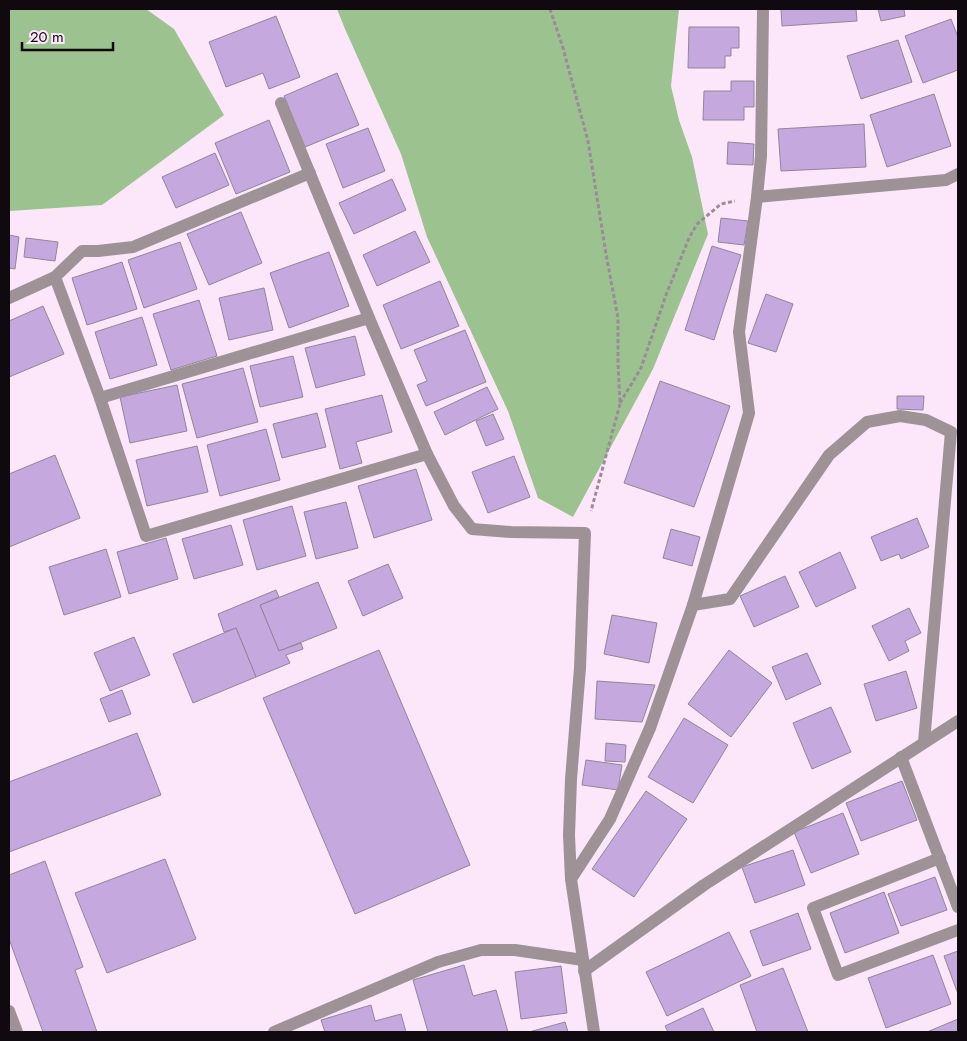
<svg xmlns="http://www.w3.org/2000/svg" width="967" height="1041" viewBox="0 0 967 1041" font-family="Jost,sans-serif">
	<rect width="100%" height="100%" fill="#fce7fa"/>
	<g fill="#9cc28f">
		<path d="M9 9H146L174 29 224 115 102 205 9 211Z"/>
		<path d="M337 9H679L671 86 679 120 692 157 708 234 653 369 573 517 538 498 508 411 427 237 401 154 345 29Z"/>
	</g>
	<g fill="#c4a8de" stroke="#90869b">
		<path d="M781 9H856L857 21 782 26Z"/>
		<path d="M878 9H904L905 16 881 21Z"/>
		<path d="M276 16 300 77 269 89 263 73 226 87 209 42Z"/>
		<path d="M951 19 958 37V70L923 83 905 36Z"/>
		<path d="M689 27H739V48H731V56H725V68H688Z"/>
		<path d="M898 40 912 82 861 99 847 56Z"/>
		<path d="M337 73 359 125 305 147 284 96Z"/>
		<path d="M731 81H754V107H744V120H703L704 91H731Z"/>
		<path d="M934 94 951 146 887 167 870 115Z"/>
		<path d="M269 120 290 172 236 194 215 143Z"/>
		<path d="M864 124 866 167 781 171 778 129Z"/>
		<path d="M368 128 385 171 343 188 326 144Z"/>
		<path d="M728 142 754 144 753 165 727 164Z"/>
		<path d="M215 153 229 185 176 208 162 177Z"/>
		<path d="M392 179 406 210 354 234 339 203Z"/>
		<path d="M241 212 262 263 209 285 187 234Z"/>
		<path d="M721 218 748 221 744 245 718 242Z"/>
		<path d="M415 231 430 262 377 286 363 255Z"/>
		<path d="M9 235 19 237 15 269 9 268Z"/>
		<path d="M26 238 58 242 55 261 24 257Z"/>
		<path d="M180 242 197 289 144 308 128 260Z"/>
		<path d="M712 246 741 255 714 340 685 330Z"/>
		<path d="M329 252 349 306 289 328 270 273Z"/>
		<path d="M122 262 137 309 87 325 72 278Z"/>
		<path d="M440 281 459 326 401 349 383 305Z"/>
		<path d="M264 288 273 330 229 340 219 298Z"/>
		<path d="M766 294 793 304 776 352 748 343Z"/>
		<path d="M199 300 217 356 171 370 153 314Z"/>
		<path d="M43 306 64 354 9 377V321Z"/>
		<path d="M142 317 157 365 110 379 95 332Z"/>
		<path d="M465 330 486 382 426 406 417 385 427 381 414 350Z"/>
		<path d="M355 336 365 375 316 388 305 348Z"/>
		<path d="M293 356 303 397 260 407 250 366Z"/>
		<path d="M243 368 258 422 197 438 182 384Z"/>
		<path d="M660 381 730 406 694 507 624 483Z"/>
		<path d="M177 385 187 431 130 443 120 397Z"/>
		<path d="M487 387 498 409 445 435 434 412Z"/>
		<path d="M382 395 392 432 356 442 362 463 340 469 325 409Z"/>
		<path d="M897 396H924L923 410 897 409Z"/>
		<path d="M317 413 326 447 282 458 273 424Z"/>
		<path d="M493 414 504 439 486 446 476 421Z"/>
		<path d="M266 429 280 480 220 496 207 445Z"/>
		<path d="M197 446 208 492 147 506 136 460Z"/>
		<path d="M55 455 80 518 9 547V474Z"/>
		<path d="M514 456 530 497 488 513 472 472Z"/>
		<path d="M416 469 432 520 374 538 358 486Z"/>
		<path d="M346 502 358 548 316 559 304 512Z"/>
		<path d="M292 506 306 556 257 570 243 520Z"/>
		<path d="M917 518 929 547 901 559 899 554 881 561 871 537Z"/>
		<path d="M231 525 243 565 194 579 182 539Z"/>
		<path d="M671 529 700 537 692 566 663 558Z"/>
		<path d="M166 538 178 579 129 594 117 552Z"/>
		<path d="M106 549 121 597 64 615 49 567Z"/>
		<path d="M840 552 856 588 816 607 799 572Z"/>
		<path d="M388 564 403 598 363 616 348 581Z"/>
		<path d="M785 576 799 607 754 627 740 596Z"/>
		<path d="M318 582 337 628 279 651 260 605Z"/>
		<path d="M276 590 279 597 260 605 279 651 301 643 303 649 286 655 290 663 256 677 236 628 224 632 218 614Z"/>
		<path d="M909 608 921 633 905 641 909 651 889 661 872 626Z"/>
		<path d="M612 615 657 623 649 663 604 654Z"/>
		<path d="M236 628 256 677 193 703 173 654Z"/>
		<path d="M134 637 150 675 110 691 94 653Z"/>
		<path d="M379 650 470 865 355 914 263 698Z"/>
		<path d="M729 650 772 683 731 737 688 704Z"/>
		<path d="M807 653 821 684 786 700 772 667Z"/>
		<path d="M906 671 917 708 876 721 864 684Z"/>
		<path d="M597 681 655 685 642 722 595 719Z"/>
		<path d="M122 690 131 714 109 722 100 699Z"/>
		<path d="M831 707 851 752 812 769 793 723Z"/>
		<path d="M684 718 728 745 693 803 648 777Z"/>
		<path d="M137 733 161 795 9 852V782Z"/>
		<path d="M606 743 626 745 625 762 605 761Z"/>
		<path d="M586 760 622 765 618 790 582 785Z"/>
		<path d="M902 781 917 820 861 841 846 803Z"/>
		<path d="M646 791 687 819 634 897 592 869Z"/>
		<path d="M843 813 859 854 811 873 794 832Z"/>
		<path d="M793 850 805 885 755 903 742 867Z"/>
		<path d="M165 859 196 939 107 973 75 893Z"/>
		<path d="M45 861 83 967 75 970 97 1032H43L9 939V875Z"/>
		<path d="M935 877 947 910 901 926 888 894Z"/>
		<path d="M884 892 899 933 845 953 830 913Z"/>
		<path d="M798 913 811 949 763 966 750 931Z"/>
		<path d="M729 932 751 976 667 1016 646 972Z"/>
		<path d="M958 951V994L944 956Z"/>
		<path d="M933 955 951 1004 886 1028 868 978Z"/>
		<path d="M464 965 473 996 496 990 508 1032H428L413 980Z"/>
		<path d="M561 966 567 1013 521 1019 515 972Z"/>
		<path d="M783 968 808 1032H757L740 985Z"/>
		<path d="M371 1005 375 1021 401 1014 406 1032H325L321 1020Z"/>
		<path d="M703 1008 714 1032H668L665 1026Z"/>
		<path d="M958 1019V1032H927Z"/>
		<path d="M565 1022 568 1032H529Z"/>
	</g>
	<g fill="none" stroke-linecap="round" stroke-linejoin="round">
		<g stroke="#9a8b99" stroke-width="3" stroke-dasharray="4 2.5" stroke-linecap="butt">
			<path d="M550 9 563 48 588 141 606 254 618 318V362L620 404 591 511"/>
			<path d="M620 403 641 368 666 295 689 238 697 224 721 204 735 201"/>
		</g>
		<g stroke="#9e9296" stroke-width="12">
			<path d="M281 103 369 318 427 454 454 506 472 529 511 532 585 533 580 668 571 779 569 835 571 879 594 1032"/>
			<path d="M757 197 946 180 958 174"/>
			<path d="M55 277 100 398 146 536 427 454"/>
			<path d="M9 298 55 277 82 251H98L133 247 310 173"/>
			<path d="M100 398 369 318"/>
			<path d="M693 605 730 599 829 455 867 422 900 416 926 420 951 432 924 742"/>
			<path d="M901 757 958 907"/>
			<path d="M940 858 813 908 838 975 958 930"/>
			<path d="M571 879 610 819 650 728 693 605 749 413 739 332 757 197 761 156 763 9"/>
			<path d="M584 971 704 885 958 721"/>
			<path d="M9 1011 17 1032"/>
			<path d="M274 1032 438 962 481 950H515L583 960"/>
		</g>
	</g>
	<rect width="967" height="1041" fill="none" stroke="#100910" stroke-width="20"/>
	<path d="M22 42v8h91v-8" fill="none" stroke="#100910" stroke-width="2.5"/>
	<text x="30" y="42" font-size="15" fill="#100910" stroke="#fce7fa" stroke-width="4" paint-order="stroke">20 m</text>
</svg>
